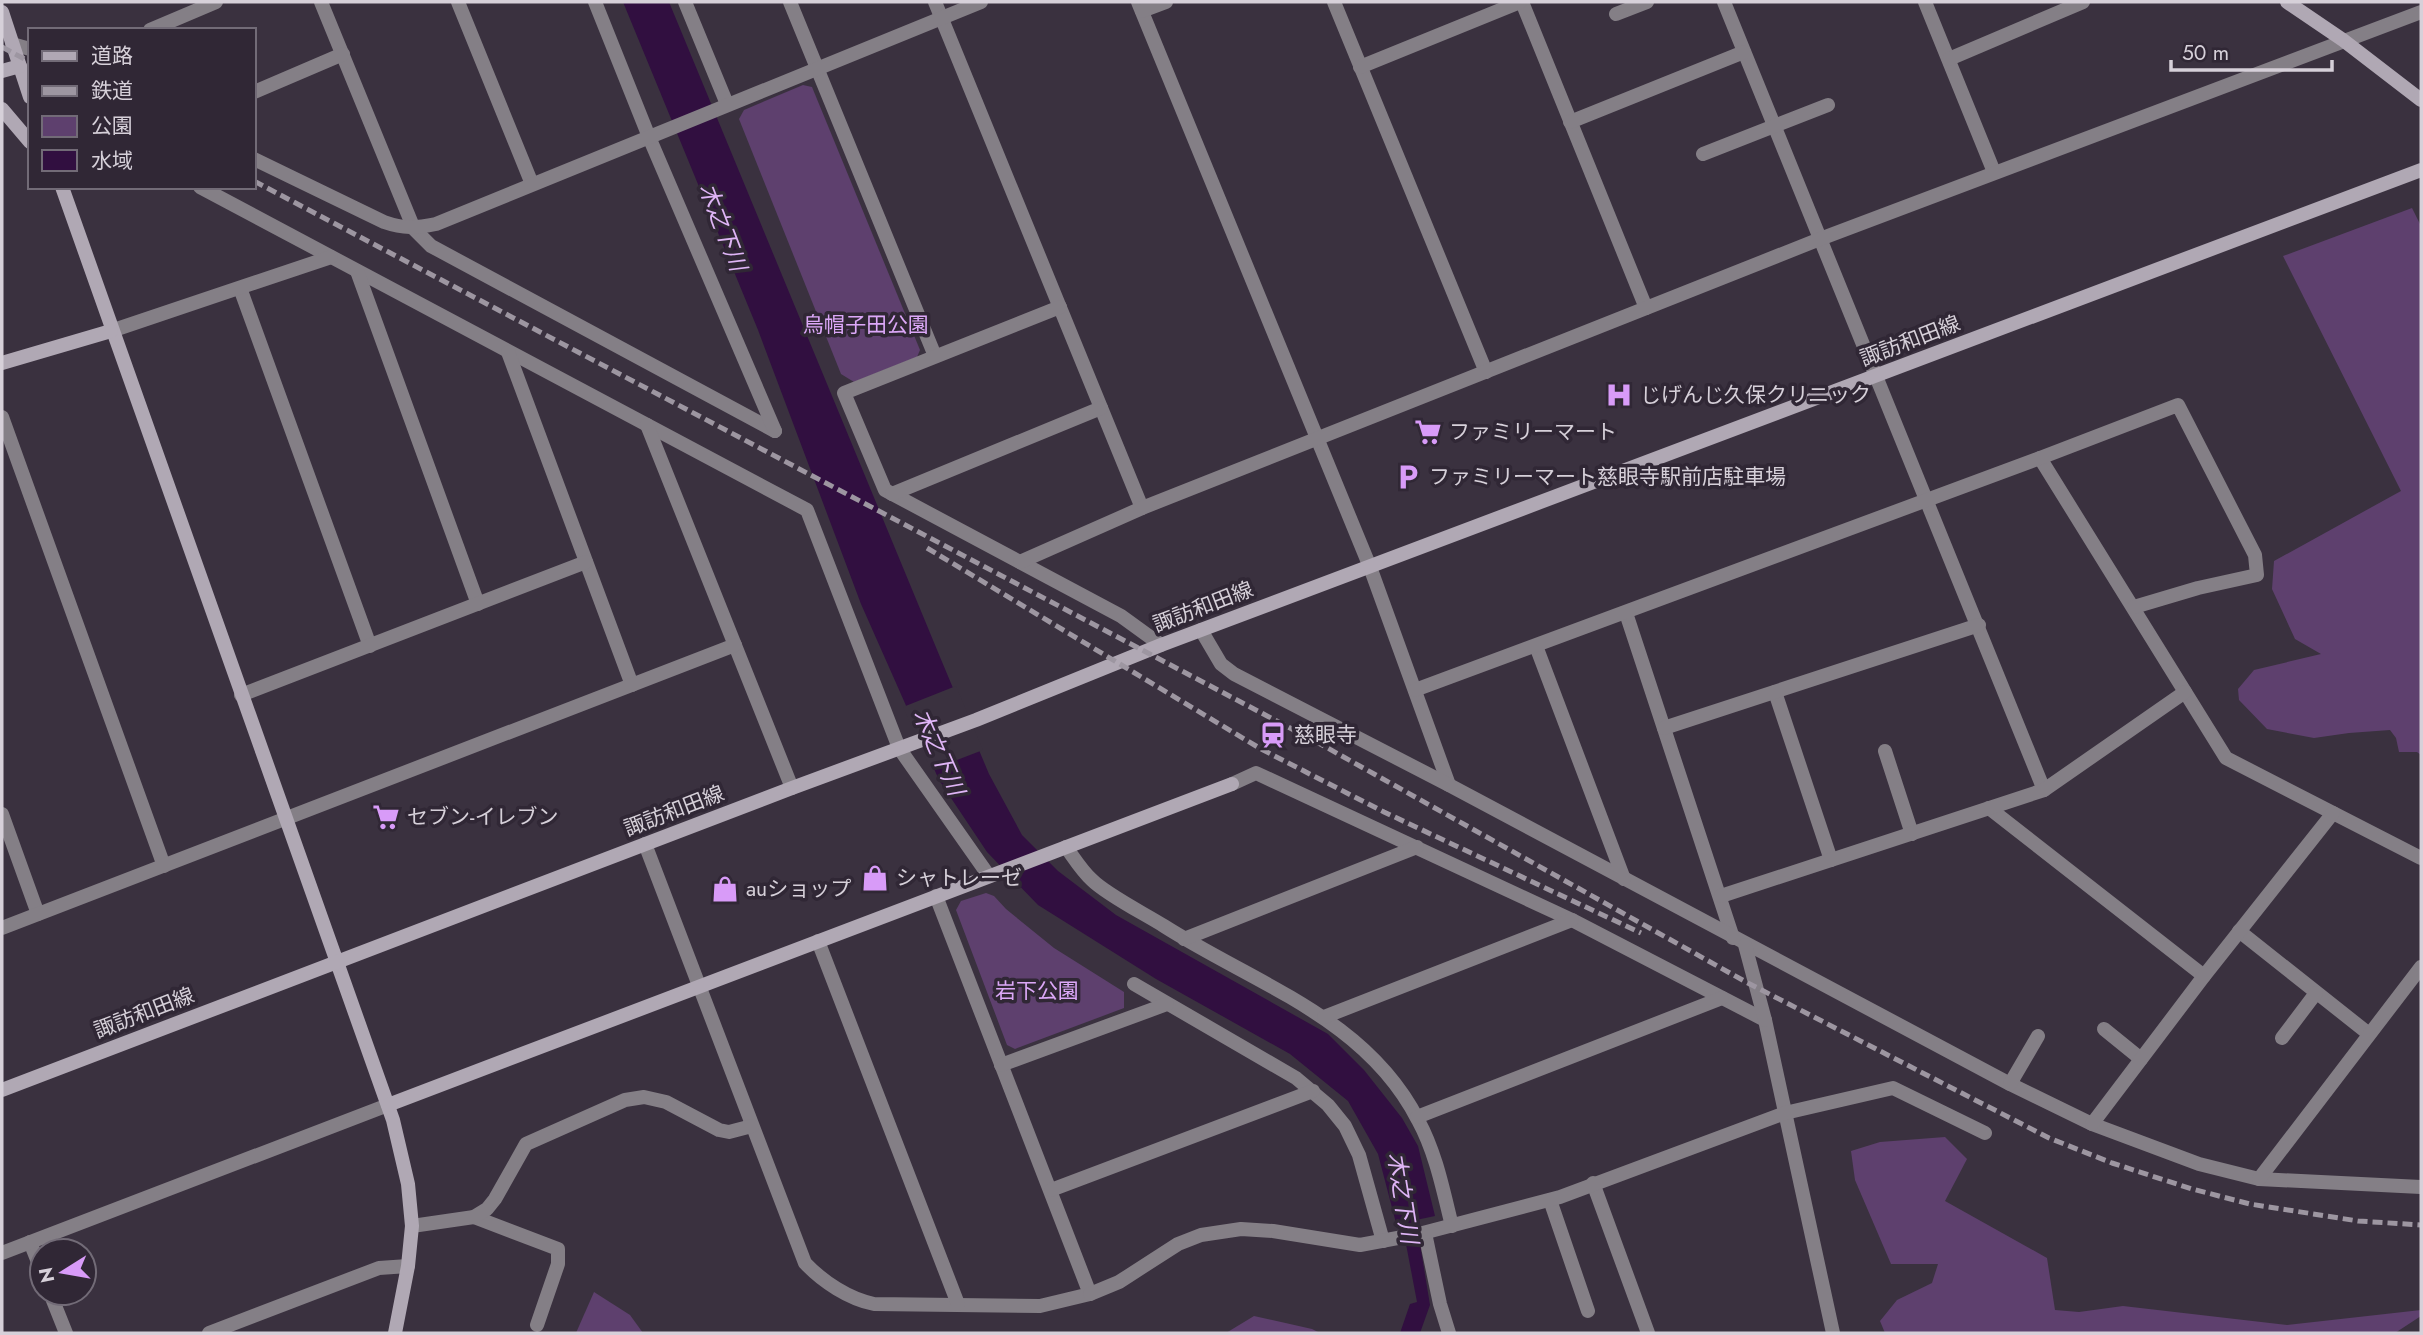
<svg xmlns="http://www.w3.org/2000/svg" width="2423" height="1335" viewBox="0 0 2423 1335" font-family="Jost,'Noto Sans JP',sans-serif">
	<rect width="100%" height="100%" fill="#3a313f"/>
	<g fill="#5e406e">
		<path d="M803 85 812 87 920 350 917 357 854 382 841 374 739 119 744 110Z"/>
		<path d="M2412 208 2421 226V755L2417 752H2399L2396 738 2390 730 2349 733 2314 738 2267 729 2239 700 2238 689 2254 670 2321 654 2295 639 2272 589 2274 561 2401 491 2283 256Z"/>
		<path d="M986 893 994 896 1006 909 1054 948 1124 992V1008L1015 1049 1007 1045 956 910 961 901Z"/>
		<path d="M1945 1137 1967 1159 1945 1201 2047 1258 2055 1310 2079 1312 2123 1306 2287 1325 2421 1310V1316L2395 1333H1885L1880 1321 1897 1300 1932 1283 1938 1264H1891L1855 1180 1851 1151 1880 1142Z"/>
		<path d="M594 1292 630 1315 643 1333H576Z"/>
		<path d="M1254 1316 1312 1329 1320 1333H1226Z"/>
	</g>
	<path fill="#310f40" d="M623 2H669L940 657 989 774 1022 835 1058 871 1116 915 1328 1034 1364 1070 1402 1118 1418 1146 1435 1216 1416 1220 1430 1305 1420 1333H1400L1410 1304 1417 1302 1402 1223H1396L1378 1154 1348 1101 1290 1054 1156 979 1038 905 987 852 939 780 861 604 758 330Z"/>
	<path fill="#3a313f" d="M956 686 983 750 931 770 903 707Z"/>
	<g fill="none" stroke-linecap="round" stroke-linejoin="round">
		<g stroke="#847f86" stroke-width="14">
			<path d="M321 2 414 229 431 246 775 431"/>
			<path d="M458 2 532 184"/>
			<path d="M595 2 649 137 775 431"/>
			<path d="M685 2 727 104"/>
			<path d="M790 2 935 356"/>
			<path d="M935 2 1142 508"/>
			<path d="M1138 2 1370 567 1449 785"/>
			<path d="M1334 2 1486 372"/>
			<path d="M1522 2 1646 308"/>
			<path d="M1724 2 2044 790"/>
			<path d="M1925 2 1994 172"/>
			<path d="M1142 11 1166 2"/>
			<path d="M1616 14 1647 2"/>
			<path d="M150 30 216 2"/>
			<path d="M12 44 30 49"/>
			<path d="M1949 59 2083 2"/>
			<path d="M1360 67 1520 2"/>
			<path d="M254 92 343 54"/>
			<path d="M1570 122 1744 52"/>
			<path d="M1703 154 1828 105"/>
			<path d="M254 159 384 222C404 229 416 228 436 224L981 2"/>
			<path d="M200 187 807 510 899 748 989 876"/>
			<path d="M357 271 478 604"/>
			<path d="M240 288 370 646"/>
			<path d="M1060 307 844 393 885 490 1121 616 1161 645"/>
			<path d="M111 331 331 257"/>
			<path d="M508 352 632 685"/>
			<path d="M2 417 164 866"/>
			<path d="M647 425 792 788"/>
			<path d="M2040 458 2226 758 2421 858"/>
			<path d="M892 494 1101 408"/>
			<path d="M1020 562 1142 508 1820 239 2421 12"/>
			<path d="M1626 613 1733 938"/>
			<path d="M1201 630 1221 664 1234 674 1449 785 2010 1084 2092 1124 2199 1164 2259 1179 2421 1187"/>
			<path d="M1536 646 1624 879"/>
			<path d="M1415 690 2040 458 2178 405 2255 555 2257 575 2198 588 2134 607"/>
			<path d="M1775 692 1831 860"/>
			<path d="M241 695 586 562"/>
			<path d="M1664 728 1979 625"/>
			<path d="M1885 751 1912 834"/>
			<path d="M1232 784 1256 773 1572 920 1765 1020 1833 1333"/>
			<path d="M1989 808 2204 976"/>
			<path d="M2 814 38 914"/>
			<path d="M645 844 805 1263C823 1282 849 1299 874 1304L1040 1306 1090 1294 936 896"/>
			<path d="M1066 847C1074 858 1082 871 1092 880 1107 895 1145 914 1164 926 1255 984 1366 1018 1418 1120 1436 1153 1443 1190 1452 1226"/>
			<path d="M1721 896 2044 790 2185 692"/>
			<path d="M2 928 735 645"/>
			<path d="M2239 931 2369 1034"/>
			<path d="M1184 939 1417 847"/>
			<path d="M818 941 958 1304"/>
			<path d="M1745 945 1765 1020"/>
			<path d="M1134 984 1296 1078 1328 1105 1345 1126 1359 1155 1383 1241"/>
			<path d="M1324 1017 1572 920"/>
			<path d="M2104 1029 2141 1059"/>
			<path d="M2282 1038 2316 993"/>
			<path d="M1001 1065 1167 1004"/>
			<path d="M2010 1084 2038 1036"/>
			<path d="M1417 1117 1722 998"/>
			<path d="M2092 1124 2204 976 2333 813"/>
			<path d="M2259 1179 2421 967"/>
			<path d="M1593 1183 1648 1333"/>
			<path d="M1051 1190 1313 1091"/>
			<path d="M1550 1200 1588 1311"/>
			<path d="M474 1217 558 1249V1264L537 1325"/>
			<path d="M412 1226 474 1217 487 1209 495 1199 526 1144 625 1100 644 1097 666 1102 719 1130 729 1132 752 1126"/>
			<path d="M1425 1233 1440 1304 1449 1333"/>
			<path d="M30 1242 42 1272"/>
			<path d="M2 1253 388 1105"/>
			<path d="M50 1293 66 1333"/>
			<path d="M1090 1294 1119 1282 1178 1244 1201 1235 1241 1229 1273 1231 1360 1245 1419 1234 1560 1197 1785 1113 1893 1088 1985 1133"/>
			<path d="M209 1333 379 1268 408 1266"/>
		</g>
		<g stroke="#b0a8b4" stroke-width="14">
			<path d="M2287 2 2343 40 2421 100"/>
			<path d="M2 12 30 97"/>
			<path d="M2 71 20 66"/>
			<path d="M2 109 30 142"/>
			<path d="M62 187 393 1120 408 1184 412 1226 408 1266 395 1333"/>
			<path d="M2 363 111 331"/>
			<path d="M2 1090 792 788 976 720 1161 645 2421 170"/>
			<path d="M388 1105 1232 784"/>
		</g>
		<g stroke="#9d96a1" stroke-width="5" stroke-dasharray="10 5" stroke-linecap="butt">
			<path d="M2 47 30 62"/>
			<path d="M254 181 1324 746 1746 982 2049 1138 2112 1163 2192 1189 2250 1204 2358 1221 2421 1225"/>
			<path d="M927 548 1261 749 1384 812 1641 933"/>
		</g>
	</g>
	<defs>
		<g id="hospital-bare" transform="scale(2.1)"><path d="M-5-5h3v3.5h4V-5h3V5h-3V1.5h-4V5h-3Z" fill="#d89bf8" stroke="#302735" stroke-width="2.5" paint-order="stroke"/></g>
		<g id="supermarket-bare" transform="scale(2.1)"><path d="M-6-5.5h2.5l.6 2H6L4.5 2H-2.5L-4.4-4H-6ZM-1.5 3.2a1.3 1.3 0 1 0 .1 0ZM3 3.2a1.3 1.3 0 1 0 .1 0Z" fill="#d89bf8" stroke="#302735" stroke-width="2.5" paint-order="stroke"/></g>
		<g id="parking-bare" transform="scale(2.1)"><path d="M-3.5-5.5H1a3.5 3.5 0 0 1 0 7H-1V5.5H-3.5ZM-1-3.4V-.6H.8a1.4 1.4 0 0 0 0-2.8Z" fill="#d89bf8" stroke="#302735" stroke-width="2.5" paint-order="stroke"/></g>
		<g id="station-bare" transform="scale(2.1)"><path d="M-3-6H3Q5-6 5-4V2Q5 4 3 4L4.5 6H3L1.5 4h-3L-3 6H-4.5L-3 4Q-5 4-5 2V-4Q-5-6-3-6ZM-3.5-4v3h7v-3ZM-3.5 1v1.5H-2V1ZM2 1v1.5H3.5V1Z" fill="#d89bf8" stroke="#302735" stroke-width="2.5" paint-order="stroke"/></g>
		<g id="shop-bare" transform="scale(2.1)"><path d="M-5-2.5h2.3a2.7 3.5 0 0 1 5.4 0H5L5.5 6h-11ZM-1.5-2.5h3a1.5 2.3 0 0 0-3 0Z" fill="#d89bf8" stroke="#302735" stroke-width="2.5" paint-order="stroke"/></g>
	</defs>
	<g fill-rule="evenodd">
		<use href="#hospital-bare" x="1619" y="395"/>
		<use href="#supermarket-bare" x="1428" y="432"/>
		<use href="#parking-bare" x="1408" y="477"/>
		<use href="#station-bare" x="1273" y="735"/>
		<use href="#supermarket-bare" x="386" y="817"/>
		<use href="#shop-bare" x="875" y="878"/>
		<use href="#shop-bare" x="725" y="889"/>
	</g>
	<g text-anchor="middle" stroke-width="7" stroke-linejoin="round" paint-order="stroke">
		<g font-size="21" fill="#dca8f8" stroke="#302735">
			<text x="866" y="332">烏帽子田公園</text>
			<text x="1037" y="998">岩下公園</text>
		</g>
		<g font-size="21" fill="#d6d0d9" stroke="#302735">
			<text transform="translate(1910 341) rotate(-21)" y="7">諏訪和田線</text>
			<text transform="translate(1203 607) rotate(-21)" y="7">諏訪和田線</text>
			<text transform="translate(674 811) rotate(-21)" y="7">諏訪和田線</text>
			<text transform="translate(144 1013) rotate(-21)" y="7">諏訪和田線</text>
		</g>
		<g font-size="21" fill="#d6d0d9" stroke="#302735" text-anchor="start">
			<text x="1640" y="402">じげんじ久保クリニック</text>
			<text x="1449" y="439">ファミリーマート</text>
			<text x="1429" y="484">ファミリーマート慈眼寺駅前店駐車場</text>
			<text x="1294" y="742">慈眼寺</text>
			<text x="407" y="824">セブン-イレブン</text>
			<text x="896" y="885">シャトレーゼ</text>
			<text x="746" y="896">auショップ</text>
		</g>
		<g font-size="23" font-style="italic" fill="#dfb5f6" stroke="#302735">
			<text transform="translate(723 227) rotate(69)" y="8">木之下川</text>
			<text transform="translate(939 752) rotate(66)" y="8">木之下川</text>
			<text transform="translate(1403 1198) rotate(81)" y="8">木之下川</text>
		</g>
	</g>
	<rect width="2423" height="1335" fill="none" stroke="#d6d0d9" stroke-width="7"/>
	<rect x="28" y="28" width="228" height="161" fill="#302735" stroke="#726b77" stroke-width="2"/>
	<rect x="42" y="51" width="35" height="10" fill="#b0a8b4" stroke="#726b77" stroke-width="2"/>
	<text x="91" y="63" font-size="21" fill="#d6d0d9">道路</text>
	<rect x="42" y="86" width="35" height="10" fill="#9d96a1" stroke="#726b77" stroke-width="2"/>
	<text x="91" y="98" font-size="21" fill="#d6d0d9">鉄道</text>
	<rect x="42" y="116" width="35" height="21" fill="#5e406e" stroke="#726b77" stroke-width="2"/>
	<text x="91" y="133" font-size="21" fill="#d6d0d9">公園</text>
	<rect x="42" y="150" width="35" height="21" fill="#310f40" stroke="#726b77" stroke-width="2"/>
	<text x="91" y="168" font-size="21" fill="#d6d0d9">水域</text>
	<g transform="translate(63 1272) rotate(259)"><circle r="33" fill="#302735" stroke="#726b77" stroke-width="2"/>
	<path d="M0-5L12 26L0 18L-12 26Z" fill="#d89bf8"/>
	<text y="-10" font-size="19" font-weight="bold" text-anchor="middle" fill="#d6d0d9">N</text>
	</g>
	<path d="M2171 60v10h161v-10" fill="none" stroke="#d6d0d9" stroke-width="3.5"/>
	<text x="2182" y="60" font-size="21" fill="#d6d0d9" stroke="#302735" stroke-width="5" paint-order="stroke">50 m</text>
</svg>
